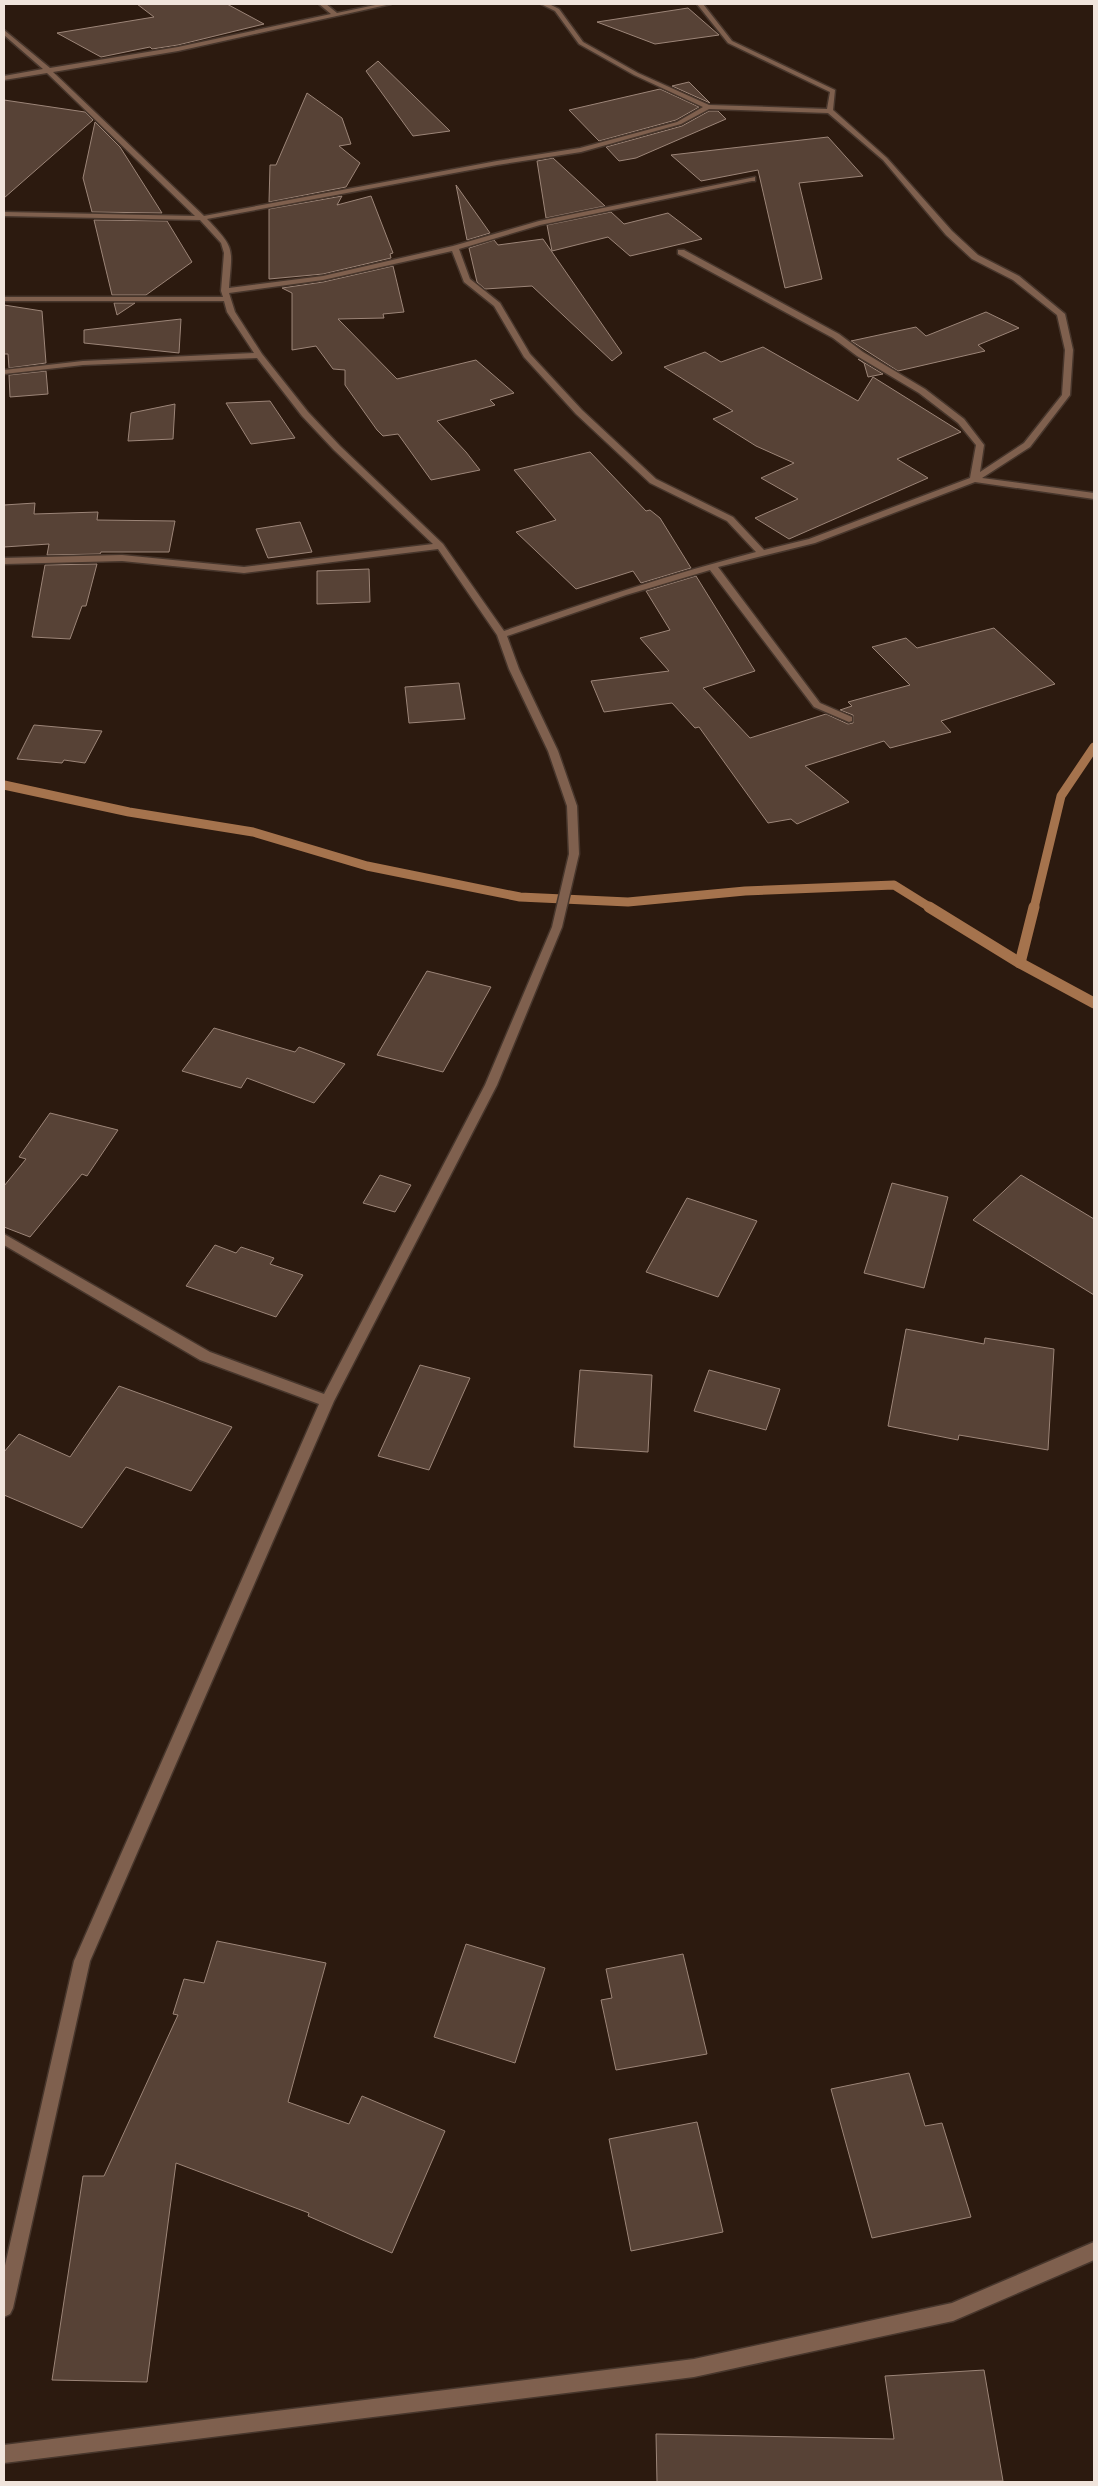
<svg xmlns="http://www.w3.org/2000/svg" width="1098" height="2486" viewBox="0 0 1098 2486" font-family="Literata,serif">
	<rect width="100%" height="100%" fill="#2c1a0f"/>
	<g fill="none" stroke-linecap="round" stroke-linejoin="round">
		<g stroke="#a5734d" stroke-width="9">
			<path d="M4 785 129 812 253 832 367 866 520 897 628 902 745 891 894 885 931 908"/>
			<path d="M1034 908 1061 796 1094 747"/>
		</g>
		<g stroke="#a5734d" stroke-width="11">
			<path d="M929 907 1020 963 1094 1003"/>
			<path d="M1020 963 1034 907"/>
		</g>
	</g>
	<g fill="#574236" stroke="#9c8578">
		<path d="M137 4H227L264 24 178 45 152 49 150 47 101 57 57 33 154 17Z"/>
		<path d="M688 8 719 35 655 44 597 22Z"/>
		<path d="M378 61 450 131 413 136 366 71Z"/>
		<path d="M689 82 710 103 672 86Z"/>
		<path d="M660 89 699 107 676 120 599 141 569 110Z"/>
		<path d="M307 93 342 118 351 144 339 146 360 163 346 187 269 202 270 165H276Z"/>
		<path d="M4 100 85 112 93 120 4 198Z"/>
		<path d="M709 111H718L726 119 636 158 619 161 606 147 682 126Z"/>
		<path d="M95 122 120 147 162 213 92 212 83 178Z"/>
		<path d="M828 137 863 176 799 183 822 279 785 288 758 170 701 181 671 155Z"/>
		<path d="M553 158 605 206 546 218 537 161Z"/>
		<path d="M456 185 490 233 467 240Z"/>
		<path d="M342 196 337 205 371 196 393 253 390 254 391 258 323 274 269 279V209Z"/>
		<path d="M611 212 624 224 668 213 702 239 630 256 608 237 552 251 547 225Z"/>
		<path d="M94 220 167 221 192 262 146 295H112Z"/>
		<path d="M543 239 622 353 612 361 532 286 485 289 477 282 469 248 494 240 498 245Z"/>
		<path d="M393 266 404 312 383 314 384 318 338 319 397 379 476 360 514 393 490 400 495 405 437 421 466 452 480 470 431 480 398 434 383 436 377 430 345 385V370L333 369 316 346 292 350V293L282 288 323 282Z"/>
		<path d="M114 303H135L117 315Z"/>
		<path d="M4 305 42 311 46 363 9 368 8 354H4Z"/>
		<path d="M986 312 1019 328 978 345 985 351 898 371 851 341 916 327 926 336Z"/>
		<path d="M181 319 179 353 84 343V330Z"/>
		<path d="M763 347 858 401 873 377 961 432 897 459 928 478 789 539 755 518 798 499 761 478 794 463 756 446 713 419 733 411 664 367 705 352 721 362Z"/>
		<path d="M858 359 883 374 868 377 864 363Z"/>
		<path d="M46 371 48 394 10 397 9 375Z"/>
		<path d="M270 401 295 438 251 444 226 403Z"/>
		<path d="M175 404 173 439 128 441 131 413Z"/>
		<path d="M590 452 646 511 650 510 660 518 691 568 641 583 633 571 576 589 516 532 556 520 514 470Z"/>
		<path d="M35 503 34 514 98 512 97 520 175 521 169 552H101L100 554 47 555 49 544 4 547V505Z"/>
		<path d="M300 522 312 552 268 558 256 529Z"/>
		<path d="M97 564 86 606H82L70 639 32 637 45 565Z"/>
		<path d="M369 569 370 602 317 604V571Z"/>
		<path d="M696 576 755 671 703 688 750 738 826 714 848 724 853 723V715L840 710 852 706 848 702 910 685 872 647 906 638 917 648 994 628 1055 684 941 721 951 732 890 748 884 741 805 766 849 802 797 824 791 819 768 823 699 727 695 728 672 703 604 712 591 681 669 671 640 638 670 630 646 591Z"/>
		<path d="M459 683 465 719 409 723 405 687Z"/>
		<path d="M34 725 102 731 85 763 64 760 62 763 17 759Z"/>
		<path d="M427 971 491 987 443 1072 377 1055Z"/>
		<path d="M214 1028 295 1052 299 1047 345 1064 314 1103 247 1078 241 1088 182 1071Z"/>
		<path d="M50 1113 118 1130 87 1176 82 1174 30 1237 4 1227V1186L26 1159 19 1157Z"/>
		<path d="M380 1175 411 1185 395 1212 363 1203Z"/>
		<path d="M1021 1175 1094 1219V1295L973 1220Z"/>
		<path d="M892 1183 948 1197 924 1288 864 1273Z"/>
		<path d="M687 1198 757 1221 718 1297 646 1272Z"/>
		<path d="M215 1245 236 1253 241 1247 274 1258 270 1264 303 1275 276 1317 186 1286Z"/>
		<path d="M906 1329 984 1344 985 1338 1054 1349 1048 1450 959 1435 958 1440 888 1426Z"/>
		<path d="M420 1365 470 1378 429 1470 378 1456Z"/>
		<path d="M580 1370 652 1375 648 1452 574 1447Z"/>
		<path d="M709 1370 780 1389 766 1430 694 1411Z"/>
		<path d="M119 1386 232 1427 191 1491 126 1467 82 1528 4 1495V1452L19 1434 70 1457Z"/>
		<path d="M217 1941 326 1963 288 2102 349 2124 362 2096 445 2131 392 2253 308 2216 309 2213 176 2163 147 2382 52 2380 83 2176H104L178 2015 173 2014 184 1979 204 1983Z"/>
		<path d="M466 1944 545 1968 515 2063 434 2037Z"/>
		<path d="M683 1954 707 2054 616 2070 601 2000 612 1998 606 1969Z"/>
		<path d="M909 2073 925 2126 942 2123 971 2217 872 2238 831 2089Z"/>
		<path d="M697 2122 723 2232 631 2251 609 2139Z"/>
		<path d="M984 2370 1003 2481 657 2482 656 2434 894 2439 885 2376Z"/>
	</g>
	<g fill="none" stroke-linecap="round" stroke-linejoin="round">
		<g stroke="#47362c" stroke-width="3">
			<g id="minor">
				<path d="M319 4H326L337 13 380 4H391L178 51 53 72 204 216 497 161 580 148 677 122 703 107 634 75 579 44 555 11 541 4H549L559 9 583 42 638 73 709 105 827 109 830 92 728 43 697 4H703L732 41 835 90 833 110 887 158 952 231 978 255 1019 276 1065 314 1073 350 1070 395 1030 447 982 478 1094 493V499L975 482 815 543 718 567 820 703 852 717V721L849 722 814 707 710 570 626 595 507 636 519 669 558 751 577 806 579 854 562 927 497 1085 334 1401 90 1961 13 2308 10 2314 4 2317V2270L74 1961 319 1404 200 1360 4 1245V1234L210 1352 324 1394 485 1085 552 927 569 854 567 806 548 751 509 669 497 635 438 549 244 573 122 561 4 564V558L122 555 244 567 433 544 334 450 302 416 257 358 83 365 4 374V370L83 361 254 353 227 312 224 301H4V297H223L221 291 224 253 221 243 200 220 4 216V212L195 216 47 73 4 80V76L43 69 4 35V30L50 68 178 47 331 14ZM709 109 828 113 883 160 946 235 972 259 1013 280 1057 315 1065 350 1062 395 1024 443 980 472 984 445 964 419 925 389 863 352 839 334 684 250H678V254L833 338 857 356 919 393 958 423 976 445 970 478 809 539 764 550 733 517 656 479 582 410 530 354 500 303 470 279 459 249 540 225 752 181H755V177L539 221 453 246 323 276 229 288C232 248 236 249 207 219L497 165 581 152 681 124ZM452 251 464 282 494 306 524 357 576 414 650 483 727 521 756 552C671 574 587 602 504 631L443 544 340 446 308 412 262 354 235 312 229 293 323 280Z"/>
				<path d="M1094 2242V2260L953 2321 694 2377 4 2463V2445L694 2359 952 2303Z"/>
			</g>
		</g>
		<use href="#minor" fill="#7f604e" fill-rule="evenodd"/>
	</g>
	<rect width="1098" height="2486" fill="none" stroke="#f0e4dc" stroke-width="10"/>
</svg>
